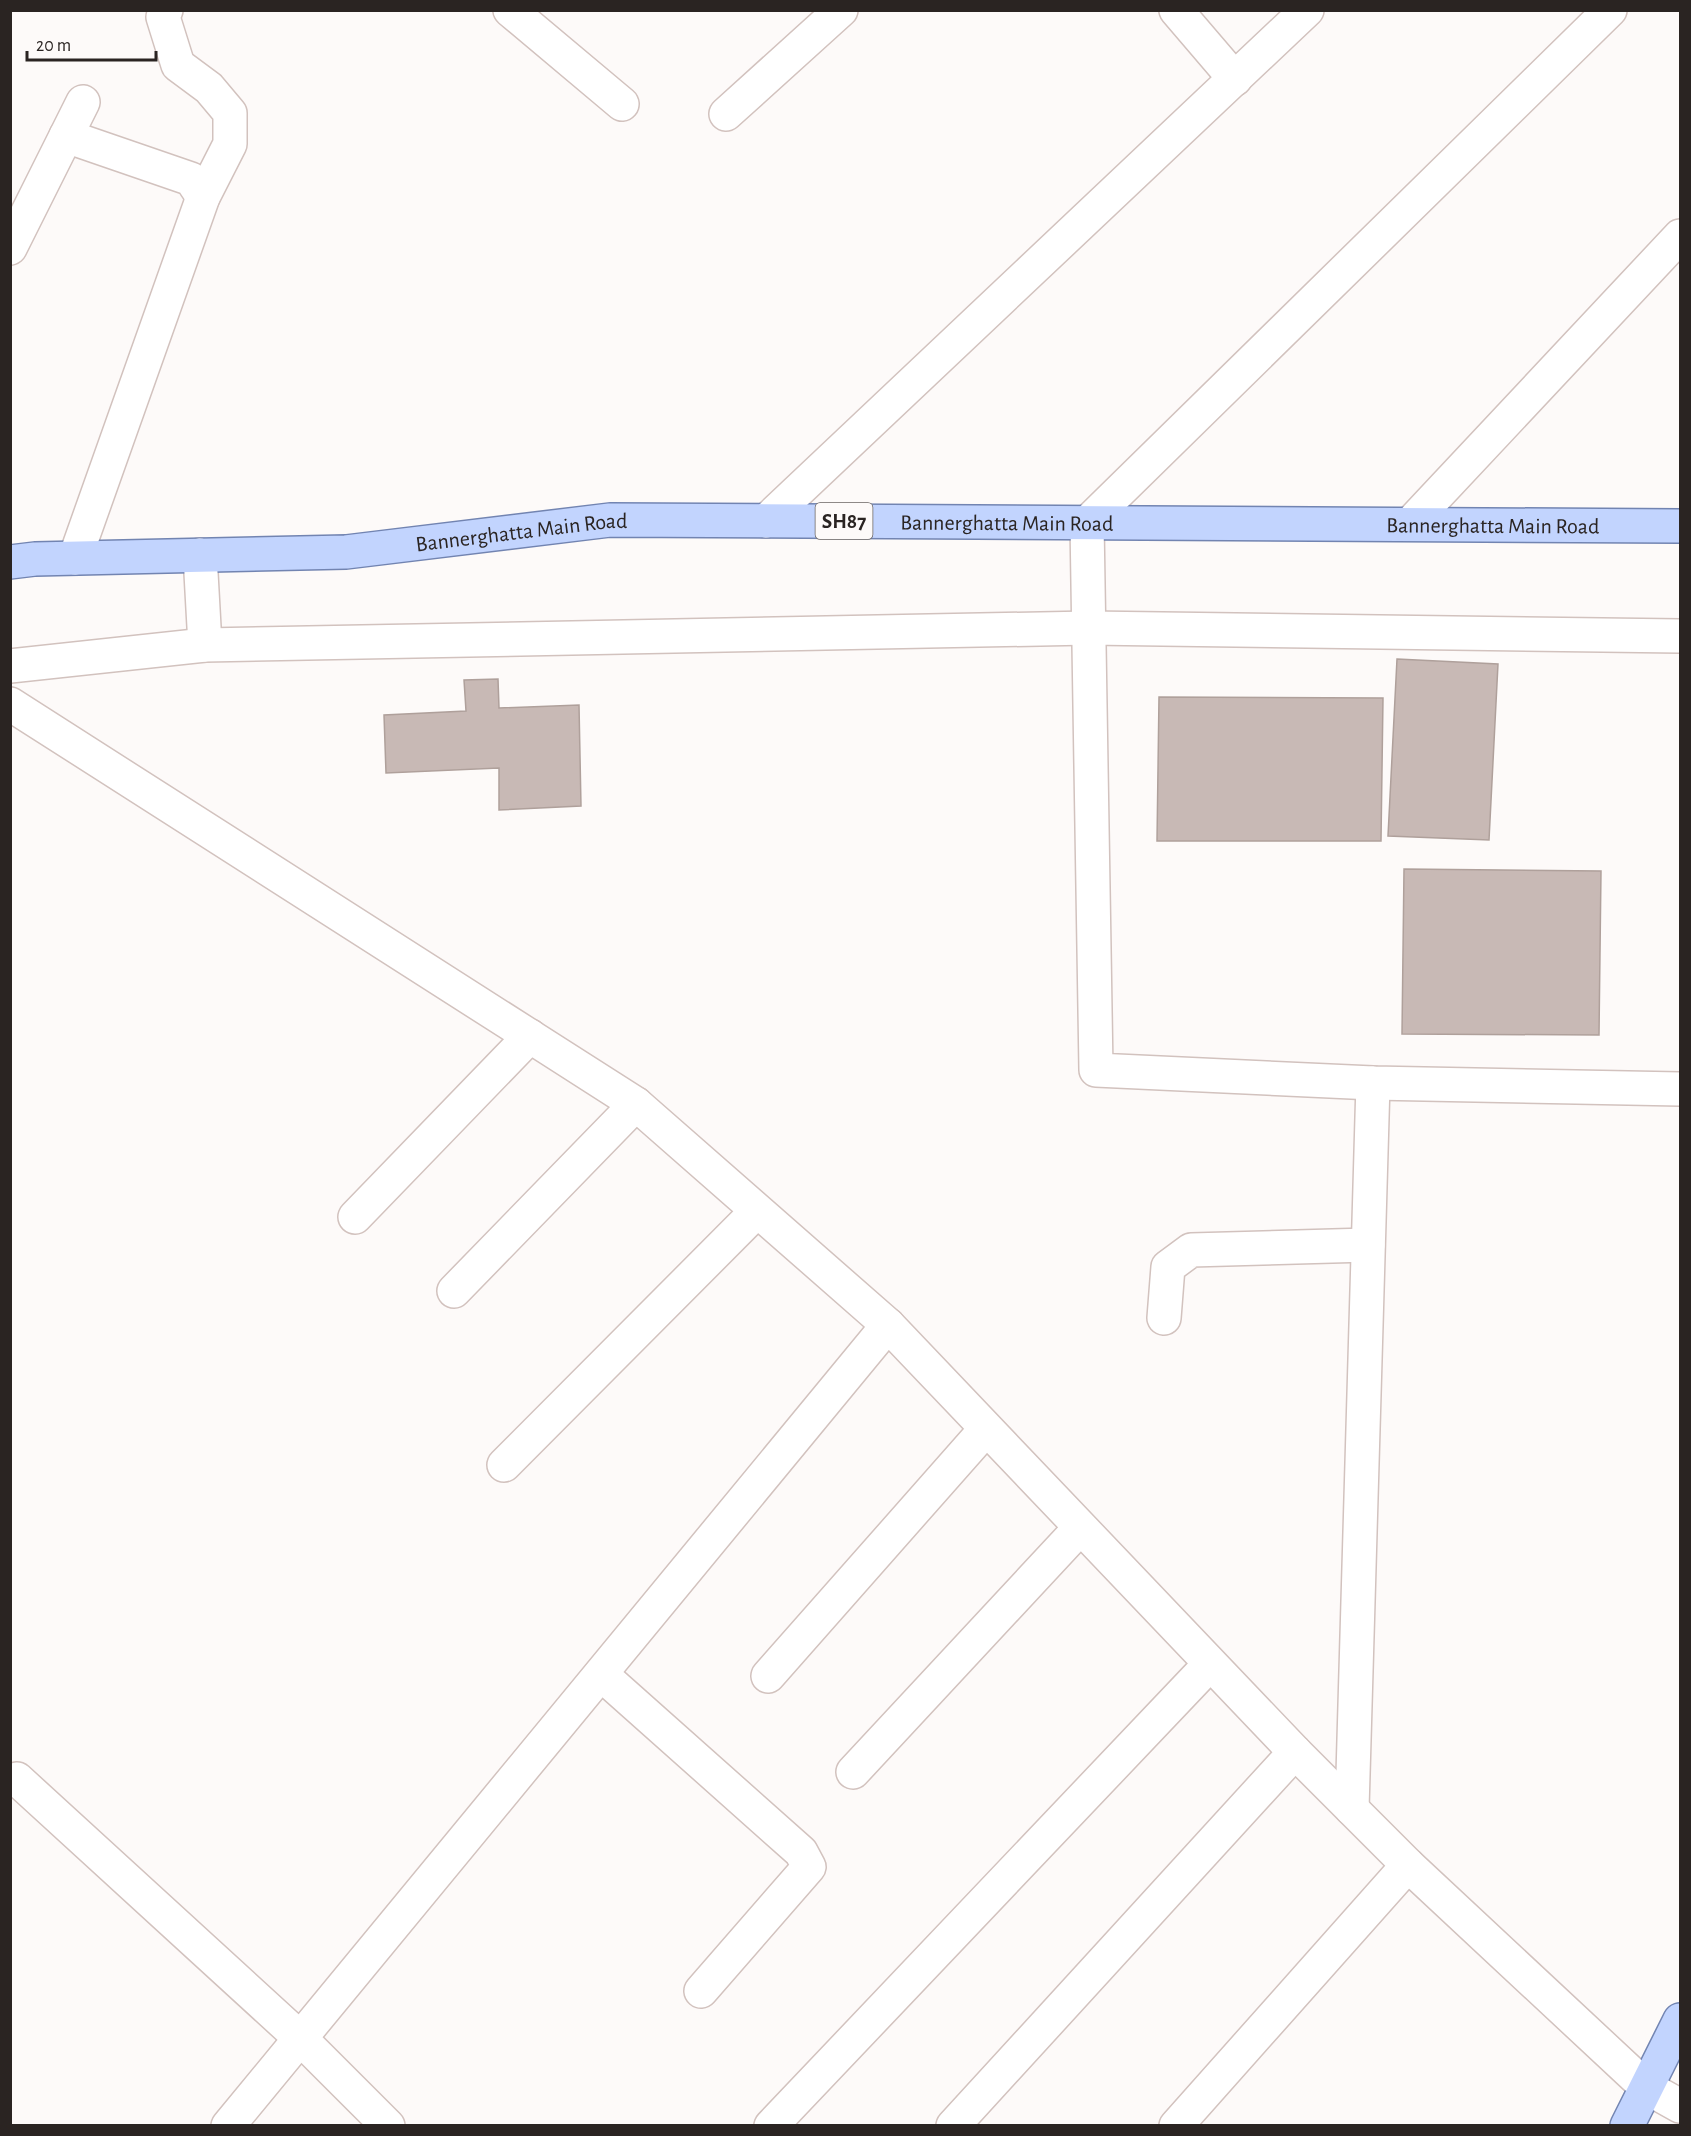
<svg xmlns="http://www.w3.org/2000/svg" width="1691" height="2136" viewBox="0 0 1691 2136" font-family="'Alegreya Sans',sans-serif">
	<rect width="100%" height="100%" fill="#fdfaf9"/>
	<g fill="#c8b9b5" stroke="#afa09b" stroke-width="1.5">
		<path d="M1397 659 1498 664 1489 840 1388 836Z"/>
		<path d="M498 679 499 708 579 705 581 806 499 810V768L386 773 384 715 466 711 464 680Z"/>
		<path d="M1159 697 1383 698 1381 841H1157Z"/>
		<path d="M1404 869 1601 871 1599 1035 1402 1034Z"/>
	</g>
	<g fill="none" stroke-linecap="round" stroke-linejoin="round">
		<g stroke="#d2c2be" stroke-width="36">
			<g id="minor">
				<path d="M510 10 622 104"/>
				<path d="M1176 10 1235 79"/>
				<path d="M1610 10 1087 523 1096 1070 1373 1083 1680 1089"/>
				<path d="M726 114 841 10"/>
				<path d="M66 136 191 179 203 197"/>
				<path d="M10 248 83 102"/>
				<path d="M766 521 1307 10"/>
				<path d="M1410 524 1680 236"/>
				<path d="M200 555 205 645"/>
				<path d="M75 558 203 197 230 144V113L209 88 178 65 163 17 166 10"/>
				<path d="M10 666 205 645 1089 628 1680 636"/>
				<path d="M10 704 636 1104 888 1325 1295 1752 1408 1865 1646 2087 1680 2106"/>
				<path d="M355 1217 530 1036"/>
				<path d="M454 1291 636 1104"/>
				<path d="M1164 1318 1168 1267 1191 1250 1368 1245"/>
				<path d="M504 1465 757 1211"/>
				<path d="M601 1674 801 1852 809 1867 701 1991"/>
				<path d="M768 1676 986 1429"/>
				<path d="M853 1772 1080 1528"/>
				<path d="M17 1779 300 2038 388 2126"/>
				<path d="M1352 1809 1373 1083"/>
				<path d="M228 2126 888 1325"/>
				<path d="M771 2126 1210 1664"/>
				<path d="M953 2126 1295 1752"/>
				<path d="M1176 2126 1408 1865"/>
			</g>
		</g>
		<g stroke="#7284b1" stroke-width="36">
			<g id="major">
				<path id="s1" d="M10 562 35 559 346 552 610 520 1680 526"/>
				<path d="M1627 2126 1680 2020"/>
			</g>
		</g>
		<use href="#minor" stroke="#fff" stroke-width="33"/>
		<use href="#major" stroke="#c2d4fe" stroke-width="33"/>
	</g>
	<g text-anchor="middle" stroke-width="4.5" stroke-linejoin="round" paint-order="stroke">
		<rect fill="#fdfaf9" stroke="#696462" stroke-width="1.5" x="815.5" y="503" width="57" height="36" rx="4.5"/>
		<g font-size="21" font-weight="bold" fill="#2a2422">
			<text x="844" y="528">SH87</text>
		</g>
		<g font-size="22" fill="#2a2422" stroke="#fdfaf9">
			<text dy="8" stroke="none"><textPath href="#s1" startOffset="999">Bannerghatta Main Road</textPath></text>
			<text dy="8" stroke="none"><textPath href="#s1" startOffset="1485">Bannerghatta Main Road</textPath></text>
			<text dy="8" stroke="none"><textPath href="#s1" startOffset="513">Bannerghatta Main Road</textPath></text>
		</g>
	</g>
	<rect width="1691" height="2136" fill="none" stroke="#2a2422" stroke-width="24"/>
	<path d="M27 51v9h129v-9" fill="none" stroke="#2a2422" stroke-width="3"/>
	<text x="36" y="51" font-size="18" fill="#2a2422" stroke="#fdfaf9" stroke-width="4.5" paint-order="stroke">20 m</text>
</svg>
